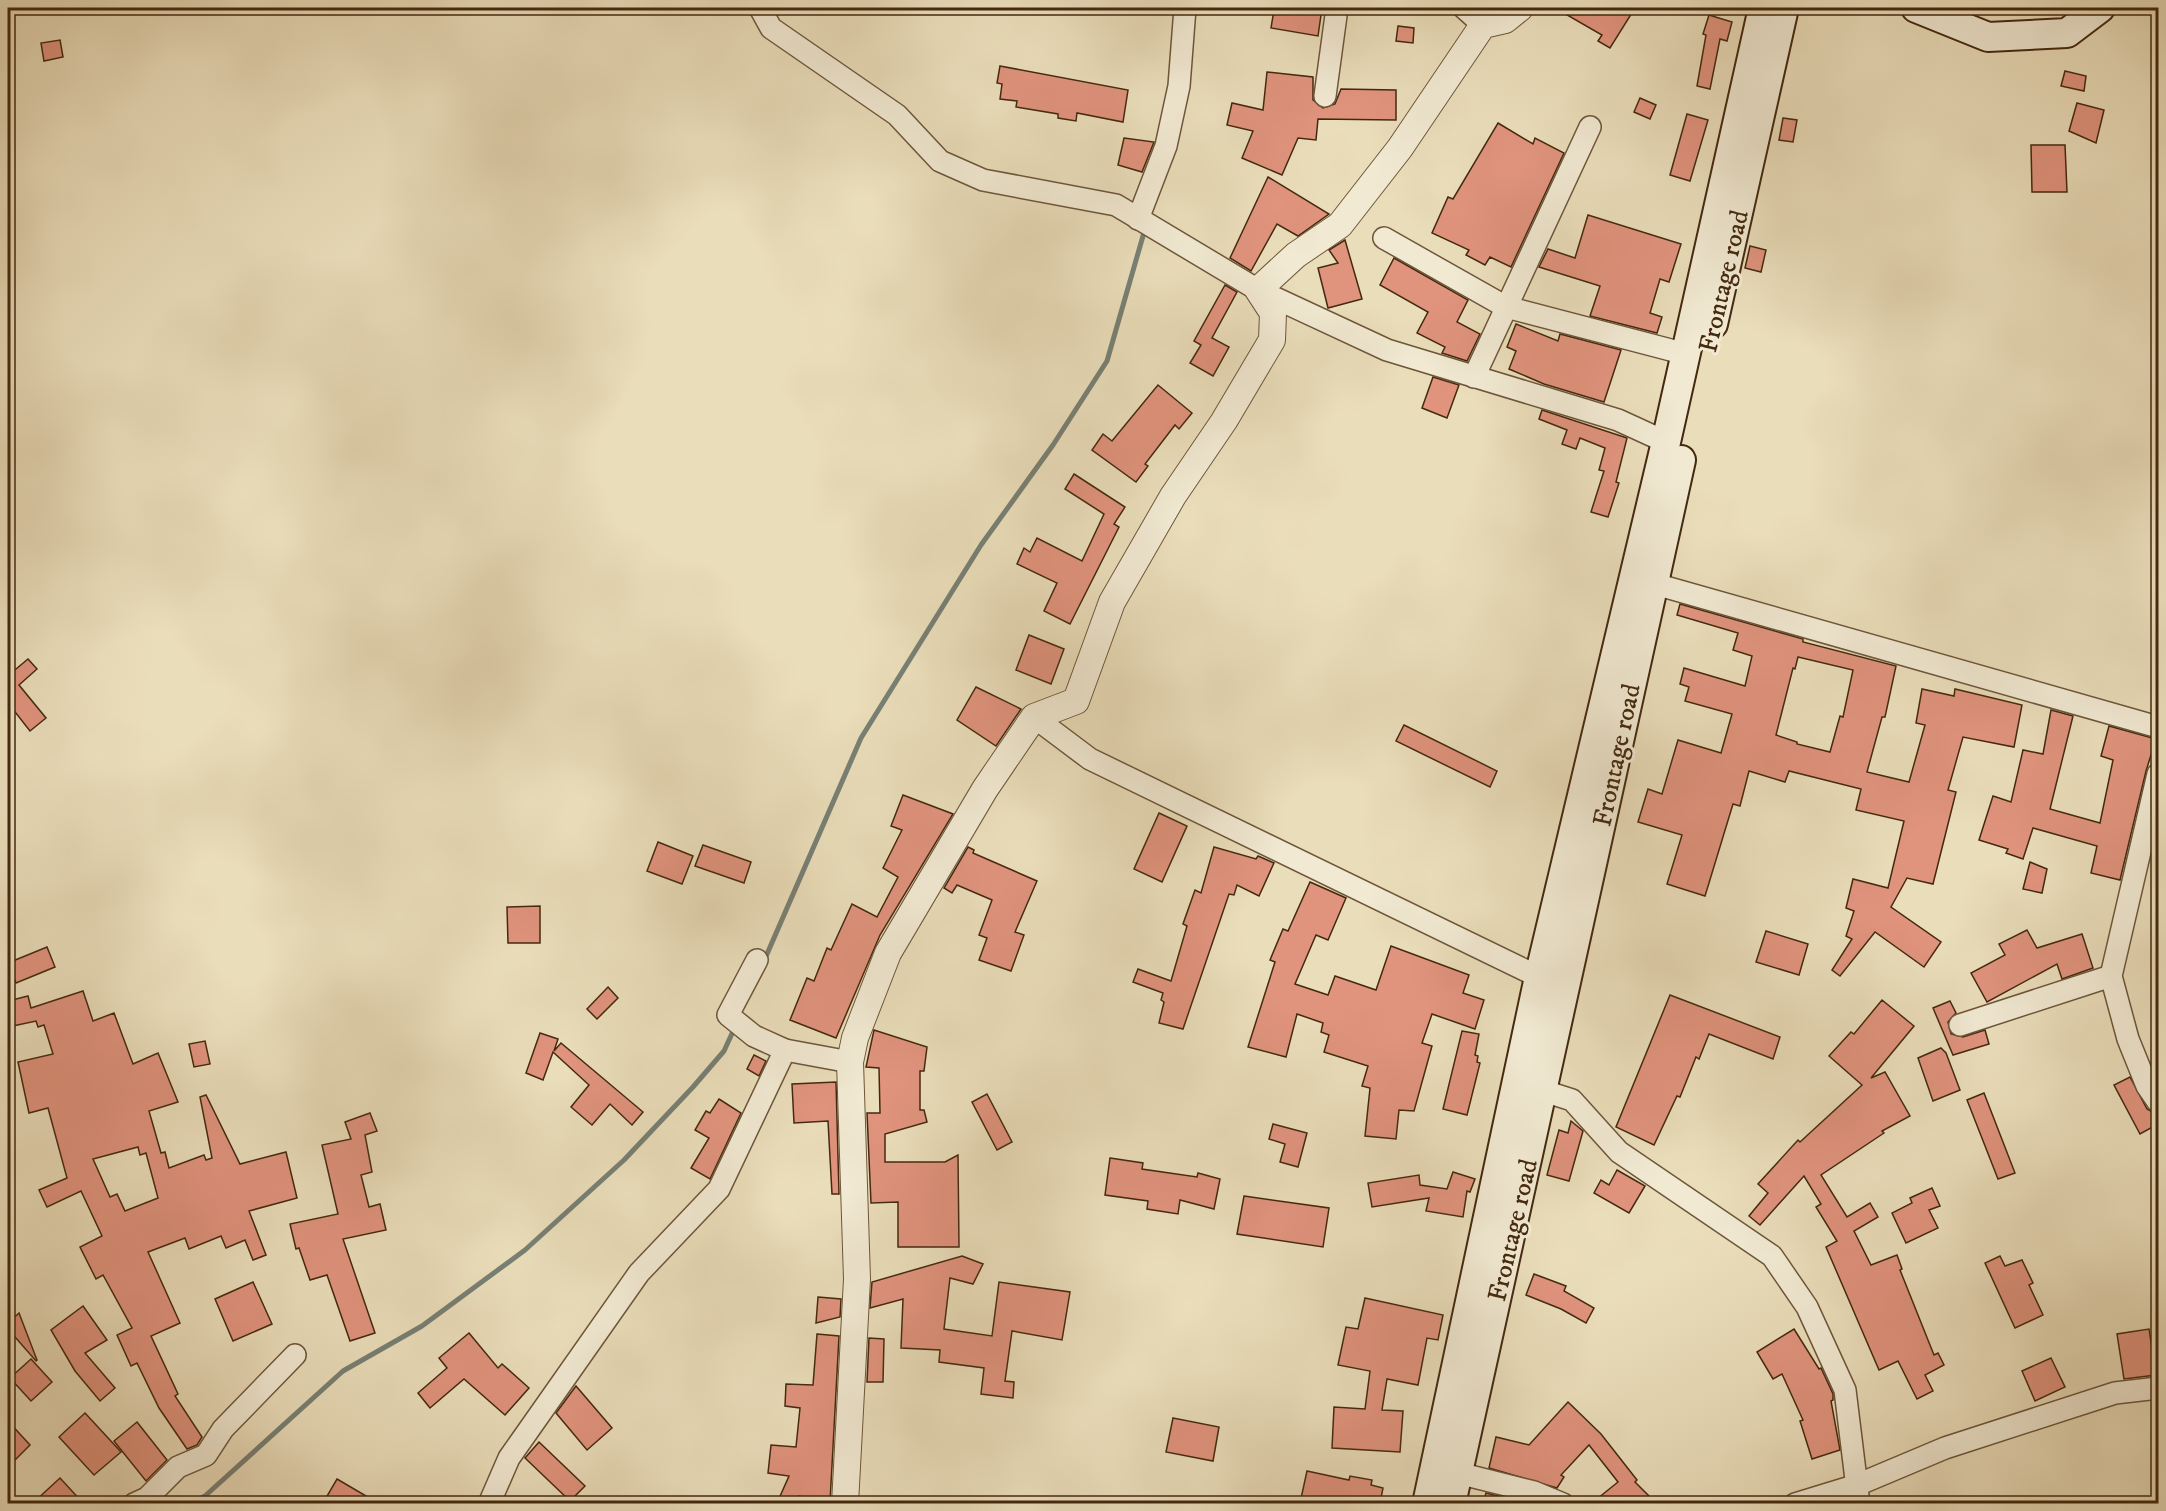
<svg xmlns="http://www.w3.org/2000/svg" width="2166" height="1511" viewBox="0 0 2166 1511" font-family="'IM FELL DW Pica',serif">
	<rect width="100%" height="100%" fill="#eaddba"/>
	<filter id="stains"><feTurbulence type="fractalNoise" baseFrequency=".00333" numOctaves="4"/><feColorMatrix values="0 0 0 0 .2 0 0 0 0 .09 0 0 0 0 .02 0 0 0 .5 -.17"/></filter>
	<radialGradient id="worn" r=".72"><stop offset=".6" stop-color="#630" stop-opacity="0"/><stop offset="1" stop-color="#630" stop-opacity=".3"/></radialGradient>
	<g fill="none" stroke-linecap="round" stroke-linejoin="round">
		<g stroke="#788074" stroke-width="5">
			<path d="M764 961 861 738 981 545 1053 445 1107 361 1145 229"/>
			<path d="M190 1504 205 1496 343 1371 422 1326 525 1250 624 1160 693 1087 724 1051 735 1027"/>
		</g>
	</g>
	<g fill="#e0937d" stroke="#44290f" stroke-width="1.5" fill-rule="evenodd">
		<path d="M1282 8H1322L1318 36 1271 28 1274 10 1282 11Z"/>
		<path d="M1555 8H1635L1610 48 1598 41 1602 35Z"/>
		<path d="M1709 15 1732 22 1727 41 1720 39 1710 89 1697 86 1706 35 1703 34Z"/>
		<path d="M1398 26 1414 28 1413 43 1396 41Z"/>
		<path d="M60 40 63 57 44 61 41 43Z"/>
		<path d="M1000 66 1128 90 1123 122 1077 113 1076 121 1058 118V114L1016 107 1017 101 1000 99 1002 84 997 83Z"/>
		<path d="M2065 71 2086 76 2084 91 2061 86Z"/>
		<path d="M1267 72 1313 77V100L1323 108 1335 104 1341 89 1396 90V120L1318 119 1316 140 1298 138 1282 175 1242 158 1253 131 1227 125 1232 103 1263 110Z"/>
		<path d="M1640 98 1656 105 1650 119 1634 112Z"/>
		<path d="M2077 103 2104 110 2096 143 2069 131Z"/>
		<path d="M1687 114 1708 120 1690 181 1670 175Z"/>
		<path d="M1783 118 1797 120 1793 142 1779 140Z"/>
		<path d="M1498 123 1533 144 1535 138 1564 153 1511 267 1490 257 1485 265 1466 255 1469 250 1432 233 1448 197 1453 199Z"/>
		<path d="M1124 138 1154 142 1142 172 1118 165Z"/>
		<path d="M2031 145H2065L2067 192H2032Z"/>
		<path d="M1268 177 1329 214 1298 236 1277 224 1251 271 1230 258Z"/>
		<path d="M1588 215 1681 244 1669 282 1660 279 1650 313 1662 317 1657 333 1590 316 1600 286 1539 267 1548 249 1575 258Z"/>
		<path d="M1345 240 1362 299 1328 308 1318 268 1338 263 1329 250Z"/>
		<path d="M1750 246 1766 250 1761 272 1745 268Z"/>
		<path d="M1394 258 1468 300 1457 322 1480 334 1467 361 1442 353 1445 347 1417 333 1428 312 1380 285Z"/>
		<path d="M1225 285 1237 292 1212 338 1229 347 1213 376 1190 363 1201 345 1194 341Z"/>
		<path d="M1516 324 1558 341 1560 334 1621 350 1604 402 1544 384 1509 369 1516 351 1507 347Z"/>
		<path d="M1433 377 1459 385 1447 418 1422 408Z"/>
		<path d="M1158 385 1192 413 1179 429 1175 425 1145 464 1148 466 1136 482 1092 450 1103 434 1112 441Z"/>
		<path d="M1542 410 1627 438 1616 482 1619 483 1608 517 1591 512 1604 471 1599 470 1605 448 1580 438 1576 449 1562 444 1567 430 1539 419Z"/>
		<path d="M1074 474 1125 507 1114 524 1119 527 1070 624 1044 611 1057 583 1017 564 1024 548 1030 552 1037 538 1082 561 1104 514 1065 489Z"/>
		<path d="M1680 604 1803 639V642L1896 666 1885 717H1882L1867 772 1909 782 1925 725 1916 723 1922 689 1954 696 1955 689 2022 705 2014 747 1963 737 1948 790 1956 792 1933 884 1907 878 1891 907 1941 942 1924 967 1875 932 1840 976 1832 970 1852 939 1846 936 1854 911 1846 908 1853 879 1888 888 1904 821 1856 810 1861 789 1789 771 1785 782 1749 771 1740 806 1733 804 1705 896 1667 884 1682 835 1638 822 1648 789 1662 794 1678 740 1721 753 1732 714 1685 701 1689 687 1680 684 1684 668 1745 686 1752 656 1733 650 1738 633 1677 615ZM1798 657 1853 670 1843 717 1840 716 1830 752 1797 744V742L1776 735 1793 668 1795 669Z"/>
		<path d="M1029 635 1064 649 1051 684 1016 670Z"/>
		<path d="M28 659 37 669 19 685 46 718 30 731 8 703V671L10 674Z"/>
		<path d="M976 687 1021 709 996 746 957 720Z"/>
		<path d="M2051 710 2073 716 2050 809 2100 823 2113 760 2101 756 2109 726 2156 739 2146 771 2120 880 2091 873 2097 846 2033 828 2023 859 2006 853 2008 849 1979 840 1993 796 2011 802 2023 750 2043 754Z"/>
		<path d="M1404 725 1497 771 1490 787 1396 741Z"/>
		<path d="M903 795 953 814 880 935 836 1038 790 1020 807 978 814 981 827 948 831 950 852 904 877 917 898 877 883 868 902 830 891 826Z"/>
		<path d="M1159 813 1187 826 1162 882 1134 869Z"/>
		<path d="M658 842 693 856 682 884 647 871Z"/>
		<path d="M703 845 751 862 744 883 695 866Z"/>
		<path d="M968 847 974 850 973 853 1037 881 1015 932 1024 935 1011 971 979 960 987 938 979 935 992 900 957 885 952 893 944 888Z"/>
		<path d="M1214 847 1256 859 1258 856 1274 863 1259 896 1237 885 1234 895 1229 894 1183 1029 1159 1023 1164 1002 1161 1000 1163 993 1133 982 1138 969 1171 981 1187 926 1183 924 1195 890 1201 893Z"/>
		<path d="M2030 862 2047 869 2042 893 2023 889Z"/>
		<path d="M1310 882 1346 898 1328 940 1316 935 1295 984 1328 995 1335 976 1376 990 1391 946 1469 975 1463 993 1484 1000 1475 1029 1432 1014 1422 1043 1432 1046 1414 1111 1399 1110 1396 1139 1365 1136 1370 1088 1362 1086 1368 1066 1324 1052 1329 1035 1321 1032 1323 1023 1297 1014 1286 1057 1248 1047 1275 962 1270 960 1283 929 1288 931Z"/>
		<path d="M540 906V943H508L507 907Z"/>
		<path d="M2027 930 2037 948 2082 934 2093 968 2062 979 2057 964 1987 1002 1971 973 2005 955 1999 944Z"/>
		<path d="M1766 931 1808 944 1799 975 1756 962Z"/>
		<path d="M47 947 55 967 16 983 8 963Z"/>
		<path d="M608 987 618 998 597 1019 587 1009Z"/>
		<path d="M83 991 93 1021 114 1013 133 1064 158 1053 178 1102 149 1111 161 1153 165 1152 169 1168 204 1155 206 1160 212 1158 200 1097 206 1095 240 1164 286 1152 297 1198 249 1211 266 1255 253 1260 245 1240 226 1248 221 1236 189 1249 185 1238 148 1252 180 1323 151 1336 178 1394 175 1396 202 1437 197 1445 187 1449 159 1408 137 1363 131 1366 117 1335 132 1328 103 1275 96 1279 80 1247 102 1236 81 1191 47 1207 39 1190 67 1178 48 1108 29 1113 18 1062 53 1054 44 1025 38 1027 36 1021 8 1027V1001L28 996 31 1008ZM138 1147 140 1155 146 1153 158 1198 125 1211 117 1194 110 1197 93 1159Z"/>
		<path d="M1670 995 1780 1037 1773 1059 1709 1034 1699 1059 1696 1057 1680 1097 1677 1096 1654 1145 1616 1127Z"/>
		<path d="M1882 1000 1914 1026 1871 1078 1885 1072 1910 1116 1882 1131 1884 1133 1821 1175 1847 1217 1870 1203 1878 1217 1854 1231 1871 1265 1897 1255 1902 1269 1900 1270 1934 1355 1938 1353 1944 1365 1925 1375 1933 1391 1917 1399 1898 1361 1879 1370 1826 1247 1837 1241 1816 1207 1821 1204 1804 1176 1760 1225 1749 1216 1768 1193 1758 1184 1798 1140 1800 1142 1862 1085 1829 1056 1851 1032 1854 1034Z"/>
		<path d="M1950 1001 1956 1013 1948 1022 1951 1034 1963 1037 1985 1030 1989 1044 1953 1055 1933 1008Z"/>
		<path d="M874 1030 927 1047 924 1071H920V1110H924L927 1122 885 1134V1162H945L958 1155 959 1247H898V1202L871 1203 867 1113H880L879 1068 866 1067Z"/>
		<path d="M1462 1031 1479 1034 1475 1055 1478 1056 1477 1062 1480 1063 1467 1115 1443 1109Z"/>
		<path d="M540 1033 558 1039 554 1051 561 1043 643 1112 632 1125 610 1104 592 1125 571 1107 589 1085 553 1052 543 1080 526 1073Z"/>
		<path d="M205 1041 210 1064 194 1067 189 1044Z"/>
		<path d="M1941 1048 1946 1053 1960 1090 1933 1101 1918 1058Z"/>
		<path d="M754 1055 766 1061 759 1076 747 1069Z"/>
		<path d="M2130 1077 2147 1109 2158 1115V1124L2140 1134 2114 1085Z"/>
		<path d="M836 1082 839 1194H832L828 1121 794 1123 792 1084Z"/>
		<path d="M1984 1093 2015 1173 1998 1179 1967 1100Z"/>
		<path d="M987 1094 1012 1142 997 1150 972 1102Z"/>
		<path d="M719 1099 741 1113 710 1179 691 1168 709 1138 695 1130 706 1111 710 1113Z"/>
		<path d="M370 1113 377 1131 365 1135 372 1172 361 1175 369 1207 380 1204 386 1230 343 1239 375 1333 350 1341 327 1275 310 1280 299 1248 296 1249 290 1224 338 1214 322 1145 351 1139 345 1122Z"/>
		<path d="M1571 1121 1583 1131 1569 1181 1547 1175 1559 1130 1568 1133Z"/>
		<path d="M1273 1124 1307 1133 1298 1167 1280 1162 1285 1144 1269 1139Z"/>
		<path d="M1110 1158 1143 1163 1142 1169 1197 1177 1198 1173 1220 1179 1214 1209 1180 1200 1178 1214 1147 1209 1148 1201 1105 1195Z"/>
		<path d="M1617 1170 1645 1186 1629 1213 1594 1193 1601 1180 1609 1185Z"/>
		<path d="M1453 1172 1475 1179 1470 1192 1467 1191 1463 1217 1426 1211 1429 1198 1372 1207 1368 1183 1419 1175 1420 1185 1447 1189Z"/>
		<path d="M1932 1188 1940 1206 1929 1210 1938 1228 1906 1243 1892 1213 1912 1203 1910 1198Z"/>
		<path d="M1244 1196 1329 1208 1323 1247 1237 1234Z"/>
		<path d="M962 1256 983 1264 973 1284 950 1278 944 1329 992 1336 999 1282 1070 1292 1062 1340 1012 1331 1005 1381 1014 1382 1013 1398 981 1394 984 1368 939 1362 940 1350 901 1348 903 1299 870 1308 872 1282Z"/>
		<path d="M2000 1256 2005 1266 2022 1260 2033 1283 2029 1285 2043 1315 2015 1328 1985 1263Z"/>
		<path d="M1534 1274 1566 1286 1564 1291 1594 1308 1586 1323 1561 1309 1526 1295Z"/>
		<path d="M253 1282 272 1324 233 1341 215 1299Z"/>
		<path d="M818 1297 841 1299 840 1317 816 1323Z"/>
		<path d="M1365 1298 1443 1315 1438 1340 1427 1338 1418 1385 1387 1379 1382 1410 1403 1411 1400 1452 1332 1448 1334 1407 1365 1409 1370 1371 1338 1365 1346 1327 1358 1329Z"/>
		<path d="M83 1306 107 1340 85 1353 115 1388 100 1401 75 1371 51 1330Z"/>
		<path d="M19 1313 37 1360 36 1361 8 1329V1323Z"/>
		<path d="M1794 1329 1819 1369 1821 1368 1833 1394V1400L1831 1401 1840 1450 1812 1459 1800 1421 1803 1420 1782 1374 1773 1379 1757 1352Z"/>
		<path d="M2149 1329 2156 1375 2124 1379 2117 1334Z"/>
		<path d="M469 1333 498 1368 502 1364 529 1388 505 1415 464 1379 430 1408 418 1393 447 1368 439 1358Z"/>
		<path d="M817 1334 839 1336 830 1502 799 1496 796 1503H777L789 1476 768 1473 771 1445 796 1447 800 1408 785 1406 786 1384 813 1385Z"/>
		<path d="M869 1338 884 1339 883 1382H867Z"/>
		<path d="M2051 1358 2065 1387 2035 1401 2022 1371Z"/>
		<path d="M31 1359 52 1382 31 1401 10 1378Z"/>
		<path d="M576 1386 612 1428 587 1450 556 1413Z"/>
		<path d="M1568 1402 1601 1434 1637 1480 1635 1482 1656 1503H1592L1618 1482 1589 1445 1561 1475 1564 1477 1557 1488 1489 1468 1496 1437 1529 1445Z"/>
		<path d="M85 1413 121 1452 94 1475 59 1437Z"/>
		<path d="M1173 1418 1219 1427 1213 1461 1166 1452Z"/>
		<path d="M8 1421 30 1445 8 1467Z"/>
		<path d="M137 1422 167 1460 146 1481 114 1441Z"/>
		<path d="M539 1442 585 1486 570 1501 525 1458Z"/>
		<path d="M1307 1471 1349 1480 1350 1476 1372 1480 1371 1485 1383 1488 1380 1503H1300Z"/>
		<path d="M60 1478 83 1503H33Z"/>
		<path d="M337 1479 378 1503H323Z"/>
		<path d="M1486 1493 1514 1500 1513 1503H1483Z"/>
	</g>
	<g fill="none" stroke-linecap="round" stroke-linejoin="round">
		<g stroke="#6e563a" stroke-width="24">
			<g id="minor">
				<path d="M760 8 771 28 897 115 940 161 983 180 1116 205 1258 290 1387 350 1618 420 1666 442"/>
				<path d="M1464 8 1483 25"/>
				<path d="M1325 96 1337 8"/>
				<path d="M1138 219 1166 146 1179 86 1185 8"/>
				<path d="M1384 238 1506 307 1686 354"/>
				<path d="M1474 377 1590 127"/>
				<path d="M1641 580 2158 727"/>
				<path d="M1034 717 1090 759 1539 977"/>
				<path d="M2158 774 2111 976 2128 1039 2147 1086 2158 1102"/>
				<path d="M757 960 728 1015 754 1036 785 1050"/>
				<path d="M1960 1025 2111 976"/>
				<path d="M1544 1091 1572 1100 1619 1152 1772 1256 1807 1307 1845 1390 1859 1504"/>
				<path d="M1458 1473 1534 1492 1563 1504"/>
				<path d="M134 1504 147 1498 178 1467 206 1455 223 1429 295 1355"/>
				<path d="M489 1504 509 1458 639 1273 719 1189 785 1050 850 1062"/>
				<path d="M1795 1504 1857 1485 1945 1448 2115 1393 2158 1388"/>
			</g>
		</g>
		<g stroke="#6e563a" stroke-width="28">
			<path id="tertiary" d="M845 1504 857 1279 850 1062 855 1038 888 953 985 789 1034 717 1076 701 1112 602 1173 496 1224 421 1272 340 1273 313 1258 290 1296 255 1340 225 1400 148 1483 25 1505 20 1520 8"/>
		</g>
		<g stroke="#44290f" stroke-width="32">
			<g id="secondary">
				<path d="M1916 8 1988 37 2067 33 2100 8"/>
				<path d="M1713 324 1784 8"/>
				<path d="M1427 1504 1539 977 1666 442 1763 8"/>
				<path d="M1451 1504 1681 460"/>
			</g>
		</g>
		<use href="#minor" stroke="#f1e9d2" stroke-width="21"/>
		<use href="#tertiary" stroke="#f1e9d2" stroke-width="26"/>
		<use href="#secondary" stroke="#f1e9d2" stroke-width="28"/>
	</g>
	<g text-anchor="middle" stroke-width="6" stroke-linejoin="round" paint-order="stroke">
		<g font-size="26" fill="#44290f" stroke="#f1e9d2">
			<text transform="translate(1723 281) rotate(-77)" y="9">Frontage road</text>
			<text transform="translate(1616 755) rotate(-78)" y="9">Frontage road</text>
			<text transform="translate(1512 1230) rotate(-77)" y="9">Frontage road</text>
		</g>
	</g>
	<rect width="2166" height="1511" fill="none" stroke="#eaddba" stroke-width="30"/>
	<rect x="9" y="9" width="2148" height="1493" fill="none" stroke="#44290f" stroke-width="3"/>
	<rect x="15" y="15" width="2136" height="1481" fill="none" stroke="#44290f" stroke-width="1.5"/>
	<rect width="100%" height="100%" filter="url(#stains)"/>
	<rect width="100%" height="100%" fill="url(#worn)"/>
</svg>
